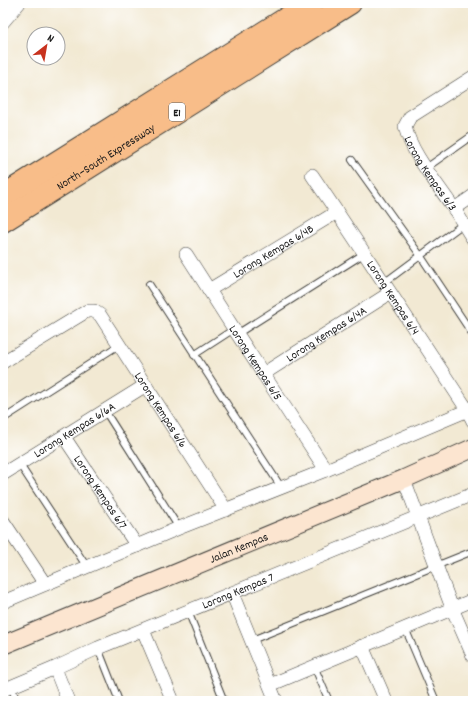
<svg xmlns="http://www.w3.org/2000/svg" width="476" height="704" viewBox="0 0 476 704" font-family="Dekko,sans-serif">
	<rect width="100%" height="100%" fill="#fff"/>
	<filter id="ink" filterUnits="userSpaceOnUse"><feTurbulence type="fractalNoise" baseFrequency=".025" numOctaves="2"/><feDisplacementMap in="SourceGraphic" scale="8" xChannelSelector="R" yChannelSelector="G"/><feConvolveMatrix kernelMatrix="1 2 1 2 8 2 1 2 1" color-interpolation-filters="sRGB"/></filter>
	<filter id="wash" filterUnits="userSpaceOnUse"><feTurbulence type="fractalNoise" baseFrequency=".012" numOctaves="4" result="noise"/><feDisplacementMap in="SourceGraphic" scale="16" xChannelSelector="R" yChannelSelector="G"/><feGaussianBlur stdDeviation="0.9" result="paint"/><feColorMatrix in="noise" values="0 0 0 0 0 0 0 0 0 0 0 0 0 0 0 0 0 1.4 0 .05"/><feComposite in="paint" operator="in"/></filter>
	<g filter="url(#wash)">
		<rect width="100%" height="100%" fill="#f2e9d3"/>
	</g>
	<g filter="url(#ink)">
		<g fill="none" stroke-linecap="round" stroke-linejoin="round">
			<g stroke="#3c3b37" stroke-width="8">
				<g id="lane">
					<path d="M352 160 420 255 473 335"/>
					<path d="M426 168 473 135"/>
					<path d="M384 283 463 224"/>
					<path d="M149 284 281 487"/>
					<path d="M237 334 365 253"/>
					<path d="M194 355 234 329"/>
					<path d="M105 411 179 528"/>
					<path d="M3 419 119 345"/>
					<path d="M20 465 87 567"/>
					<path d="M188 611 224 701"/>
					<path d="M405 628 436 701"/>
					<path d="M252 640 473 551"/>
					<path d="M98 648 119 701"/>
					<path d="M314 666 329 701"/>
					<path d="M11 687 17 701"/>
				</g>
			</g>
			<g stroke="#3c3b37" stroke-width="14">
				<g id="street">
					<path d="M3 22 19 3"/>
					<path id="s1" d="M473 77 410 117 405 126C410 151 435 181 450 203 458 214 465 227 473 239"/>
					<path id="s2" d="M312 175C365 253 416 332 468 411L473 421"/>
					<path d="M454 209 473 196"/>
					<path id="s3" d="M186 254 234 329 326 470"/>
					<path id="s4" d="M209 290 337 212"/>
					<path id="s5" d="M3 362 87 311H94L100 315 226 510"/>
					<path id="s6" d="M263 374 390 293"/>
					<path id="s7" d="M64 437 137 546"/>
					<path id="s8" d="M3 474 146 385"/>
					<path d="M404 479 452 608 473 656"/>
					<path d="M3 521 45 584"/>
					<path d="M232 593 276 701"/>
					<path d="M3 602 179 528 326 470 473 408"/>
					<path d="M143 630 173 701"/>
					<path d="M362 646 386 701"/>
					<path d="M55 668 68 701"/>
					<path d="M270 685 473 600"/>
					<path id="s9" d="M3 690 55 668 98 648 473 494"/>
				</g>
			</g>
			<g stroke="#3c3b37" stroke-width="20">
				<g id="secondary">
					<path id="s10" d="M3 645 404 479 473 448"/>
				</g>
			</g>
			<g stroke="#3c3b37" stroke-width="24">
				<g id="highway">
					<path d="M3 196 311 3"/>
					<path id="s11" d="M3 221 350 3"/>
				</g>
			</g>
			<use href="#lane" stroke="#fff" stroke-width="6"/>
			<use href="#street" stroke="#fff" stroke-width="13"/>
			<use href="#secondary" stroke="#fce5d0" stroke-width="18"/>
			<use href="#highway" stroke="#f8bd89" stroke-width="22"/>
		</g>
	</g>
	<g text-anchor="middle" stroke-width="3.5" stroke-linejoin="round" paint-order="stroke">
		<rect fill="#fff" stroke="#606060" stroke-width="1" x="169" y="103" width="16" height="18" rx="3"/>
		<g font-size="11" font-weight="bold" fill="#1c1c1c">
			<text x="177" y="116">E1</text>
		</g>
		<g font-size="12" fill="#1c1c1c" stroke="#fff">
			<text dy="4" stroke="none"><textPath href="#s11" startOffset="121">North–South Expressway</textPath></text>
			<text dy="4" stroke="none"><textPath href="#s1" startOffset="139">Lorong Kempas 6/3</textPath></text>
			<text dy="4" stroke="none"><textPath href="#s4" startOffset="75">Lorong Kempas 6/4B</textPath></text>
			<text dy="4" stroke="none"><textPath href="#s2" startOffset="147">Lorong Kempas 6/4</textPath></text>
			<text dy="4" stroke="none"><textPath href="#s6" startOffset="75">Lorong Kempas 6/4A</textPath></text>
			<text dy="4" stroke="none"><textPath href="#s3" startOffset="129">Lorong Kempas 6/5</textPath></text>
			<text dy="4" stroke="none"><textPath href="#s5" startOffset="225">Lorong Kempas 6/6</textPath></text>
			<text dy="4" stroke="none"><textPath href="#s8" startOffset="84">Lorong Kempas 6/6A</textPath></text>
			<text dy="4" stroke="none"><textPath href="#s7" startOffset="66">Lorong Kempas 6/7</textPath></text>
			<text dy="4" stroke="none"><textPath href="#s10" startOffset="255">Jalan Kempas</textPath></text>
			<text dy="4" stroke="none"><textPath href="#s9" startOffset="255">Lorong Kempas 7</textPath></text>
		</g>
	</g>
	<rect width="476" height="704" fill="none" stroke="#fff" stroke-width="16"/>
	<g transform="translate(46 46) rotate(31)"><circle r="19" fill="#ffffff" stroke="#a4a4a4"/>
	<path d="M0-3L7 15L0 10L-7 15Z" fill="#c8321e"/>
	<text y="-6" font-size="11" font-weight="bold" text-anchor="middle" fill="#1c1c1c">N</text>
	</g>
</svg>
